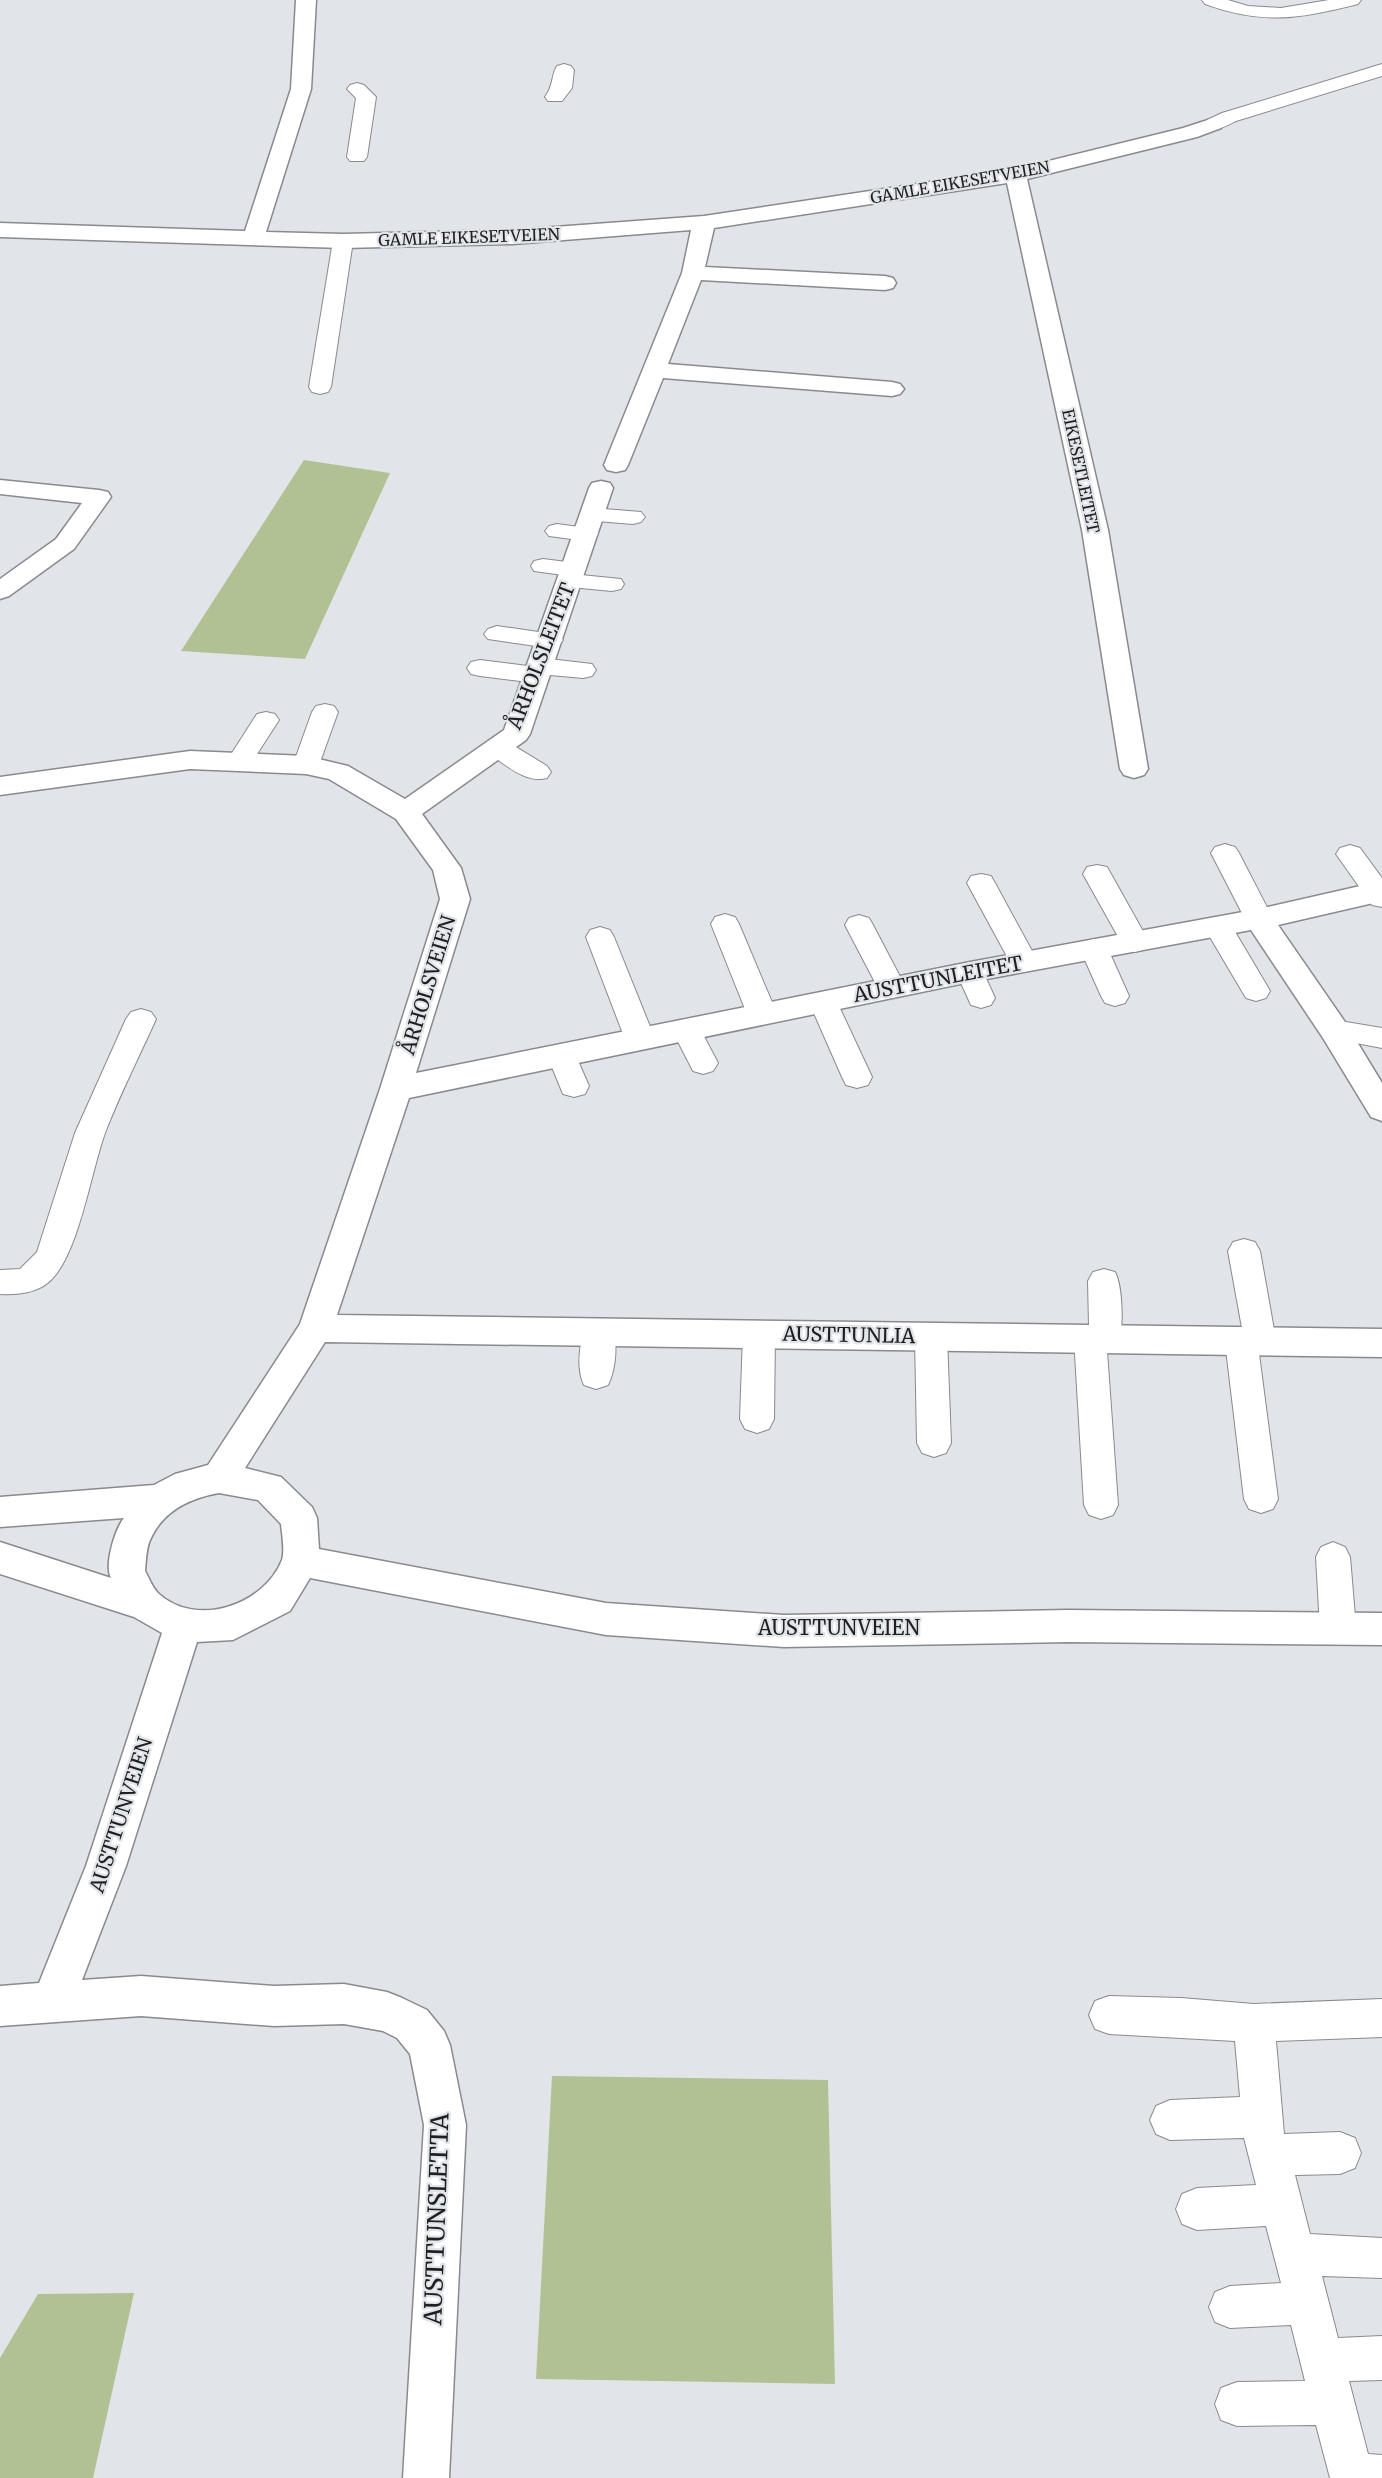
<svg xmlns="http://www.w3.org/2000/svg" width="1382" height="2478" viewBox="0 0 1382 2478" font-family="Merriweather,serif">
	<rect width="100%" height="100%" fill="#e1e5e9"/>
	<g fill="#b2c194">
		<path d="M304 460 390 473 305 659 181 651Z"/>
		<path d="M552 2076 828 2080 835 2384 536 2379Z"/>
		<path d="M134 2293 93 2478H0V2358L38 2294Z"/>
	</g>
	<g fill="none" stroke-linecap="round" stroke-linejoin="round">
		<g stroke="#878a8e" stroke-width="2">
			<g id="service">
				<path d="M1202 0H1228L1248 6 1281 8 1329 0H1361L1358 4C1299 19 1264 25 1205 4Z"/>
				<path d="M564 64 571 66 574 70 572 88 562 101H548L545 97C554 85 551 75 557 66Z"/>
				<path d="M1382 64V76L1236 121C1226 126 1218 131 1207 128L1204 124 1207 120 1222 113Z"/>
				<path d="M357 83 364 85 376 97 367 157 364 161H350L347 157 356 98 347 89 350 85Z"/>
				<path d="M343 235 350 237 353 241 331 387 328 392 320 394 312 392 309 387 333 241 336 237Z"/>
				<path d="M592 508 641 512 645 517 641 522 633 524 584 520 580 515 584 510Z"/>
				<path d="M557 524 594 529 598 534 594 539 586 541 549 536 545 531 549 526Z"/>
				<path d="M543 559 583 564 586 569 581 575 621 579 624 584 621 589 612 591 560 586 557 581 563 575 534 571 531 566 534 561Z"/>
				<path d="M497 626 559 635 563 640 559 645 550 648 488 639 484 634 488 629Z"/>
				<path d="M541 658 592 664 596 670 592 676 583 678 550 675 546 681 537 683 480 676 471 674 467 668 471 662 480 660 528 666 532 660Z"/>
				<path d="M325 704 334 706 338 712 319 765 315 771 306 774 297 771 293 765 312 712 316 706Z"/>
				<path d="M266 712 275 714 279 720 248 768 239 770 230 768 226 762 230 756 257 714Z"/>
				<path d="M497 739 506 741 547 766 551 772 547 778C526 784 505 764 488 753L484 747 488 741Z"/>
				<path d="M1225 844 1235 847 1239 853 1273 919 1269 926 1259 929 1249 926 1245 919 1211 853 1215 847Z"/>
				<path d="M1350 845 1360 848 1382 878V907L1372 905 1336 854 1340 848Z"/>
				<path d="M1097 865 1107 867 1111 874 1149 942 1145 949 1135 952 1125 949 1121 942 1083 874 1087 867Z"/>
				<path d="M981 874 991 876 995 883 1038 962 1034 969 1024 972 1014 969 1010 962 967 883 971 876Z"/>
				<path d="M725 914 735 917 739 924 777 1014 772 1021 762 1024 752 1021 747 1014 711 924 715 917Z"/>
				<path d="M859 915 869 918 873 925 906 988 902 995 892 998 882 995 878 988 845 925 849 918Z"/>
				<path d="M1218 917 1228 920 1266 984 1270 991 1266 998 1256 1001 1246 998 1204 927 1208 920Z"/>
				<path d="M600 927 610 930 614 937 655 1039 650 1046 640 1049 630 1046 625 1039 586 937 590 930Z"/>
				<path d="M1094 939 1104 942 1108 949 1129 996 1125 1003 1115 1006 1105 1003 1101 996 1080 949 1084 942Z"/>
				<path d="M970 962 980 965 995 998 991 1005 981 1008 971 1005 956 972 960 965Z"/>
				<path d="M823 992 833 995 837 1002 872 1077 868 1085 857 1088 846 1085 842 1077 809 1002 813 995Z"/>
				<path d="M141 1009 151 1012 156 1019C139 1057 120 1094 105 1133 91 1172 79 1251 52 1279 39 1293 18 1295 0 1294V1270L20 1269 37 1252 75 1133 126 1019 131 1012Z"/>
				<path d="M687 1020 697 1023 718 1063 713 1071 703 1074 693 1071 672 1030 677 1023Z"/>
				<path d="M1334 1020 1382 1028V1048L1324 1037 1319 1030 1324 1023Z"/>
				<path d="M562 1044 572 1047 589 1086 585 1094 574 1097 563 1094 547 1055 552 1047Z"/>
				<path d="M1244 1239 1255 1242 1260 1251 1276 1341 1272 1350 1259 1354 1278 1499 1273 1509 1261 1513 1249 1509 1244 1499 1225 1341 1229 1332 1242 1328 1228 1251 1233 1242Z"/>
				<path d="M1104 1269 1115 1272C1123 1287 1124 1333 1117 1348L1107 1351 1118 1505 1113 1515 1101 1519 1089 1515 1084 1505 1074 1338 1078 1329 1089 1326 1088 1281 1093 1272Z"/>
				<path d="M599 1319 610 1323C619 1339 616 1369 608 1385L596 1389 584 1385C576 1369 579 1339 588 1323Z"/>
				<path d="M759 1321 770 1325 775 1334 774 1419 769 1429 757 1433 745 1429 740 1419 743 1334 748 1325Z"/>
				<path d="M931 1324 943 1328 947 1337 951 1443 946 1453 934 1457 922 1453 917 1443 915 1337 919 1328Z"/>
				<path d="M1333 1542 1345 1547 1350 1557 1356 1628 1351 1639 1338 1643 1325 1639 1320 1628 1316 1557 1321 1547Z"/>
				<path d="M1109 1996 1181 1998 1254 2004 1382 1999V2037L1276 2041 1284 2134 1340 2132 1355 2138 1361 2153 1355 2168 1340 2174 1295 2175 1310 2234 1382 2238V2278L1322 2276 1338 2338 1382 2336V2380L1349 2381 1368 2454 1382 2455V2478H1330L1316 2425 1237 2426 1221 2420 1215 2404 1221 2388 1237 2382 1305 2381 1291 2325 1230 2328 1215 2322 1209 2307 1215 2292 1230 2286 1281 2283 1266 2226 1197 2230 1182 2224 1176 2209 1182 2194 1197 2188 1256 2185 1244 2138 1170 2140 1156 2134 1150 2120 1156 2106 1170 2100 1240 2097 1235 2041 1109 2034 1095 2029 1089 2015 1095 2001Z"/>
			</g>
		</g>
		<g stroke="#878a8e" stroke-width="3">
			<g id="minor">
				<path d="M296 0H316L311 89 266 232 343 234 513 230 704 216 1016 169 1183 128 1214 118 1221 120 1224 124 1221 128 1197 137 1027 179 1108 530 1148 769 1144 775 1134 778 1124 775 1120 769 1082 530 1007 183 714 228 705 267 885 276 893 278 896 283 893 288 885 290 701 280 668 364 892 382 900 384 904 389 900 394 892 396 663 378 628 465 625 470 616 472 607 470 604 465 682 273 691 230 513 244 343 248 0 237V223L245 231 291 89Z"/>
				<path d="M0 480 99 490 108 492 111 497 74 549 9 596 0 599V579L56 539 82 503 0 494Z"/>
				<path d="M601 481 610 483 613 488 530 734 526 740 422 814 461 868 470 899 416 1073 970 962 1259 909 1382 881V901L1278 925 1345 1022 1382 1083V1121L1371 1117 1323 1038 1251 930 970 982 409 1098 337 1315 1382 1329V1357L325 1342 245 1468 281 1477 312 1507 317 1518 319 1549 606 1603 784 1615 1068 1610 1382 1613V1645L1068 1642 784 1647 606 1635 310 1578 290 1611 233 1640 197 1642 126 1866 82 1980 141 1976 274 1986 344 1984 387 1992 402 1998 427 2010 444 2031 450 2045 466 2125 449 2478H403L424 2125 410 2054 397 2038 383 2031 344 2024 274 2026 141 2016 0 2026V1986L39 1983 86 1866 162 1633 134 1617 0 1574V1542L111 1578C104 1565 115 1529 124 1518L0 1527V1497L154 1485 175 1474 208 1465 300 1324 380 1089 440 899 433 870 396 819 329 779 306 774 190 769 0 795V777L190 751 306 756 348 766 405 799 504 730 589 488 592 483ZM219 1493 258 1500 281 1524C282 1534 285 1551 282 1560 264 1605 197 1628 159 1594 153 1589 149 1578 145 1571 146 1561 146 1547 151 1538 164 1510 191 1498 219 1493Z"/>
			</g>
		</g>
		<use href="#service" fill="#fff" fill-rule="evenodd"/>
		<use href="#minor" fill="#fff" fill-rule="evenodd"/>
	</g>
	<g text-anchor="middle" stroke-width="4.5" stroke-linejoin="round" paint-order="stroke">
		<g font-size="16" fill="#1e1f20" stroke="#e1e5e9">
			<text transform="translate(960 182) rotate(-10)" y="6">GAMLE EIKESETVEIEN</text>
			<text transform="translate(469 237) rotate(-2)" y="6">GAMLE EIKESETVEIEN</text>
			<text transform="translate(1081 471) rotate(78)" y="6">EIKESETLEITET</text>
		</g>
		<g font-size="20" fill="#1e1f20" stroke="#e1e5e9">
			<text transform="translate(541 656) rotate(-69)" y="7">ÅRHOLSLEITET</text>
			<text transform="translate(938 979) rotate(-11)" y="7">AUSTTUNLEITET</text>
			<text transform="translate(428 985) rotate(-73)" y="7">ÅRHOLSVEIEN</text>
			<text transform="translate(849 1335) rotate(1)" y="7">AUSTTUNLIA</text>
			<text x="839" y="1635">AUSTTUNVEIEN</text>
			<text transform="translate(121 1815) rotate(-72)" y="7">AUSTTUNVEIEN</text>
		</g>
		<g font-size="24" fill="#1e1f20" stroke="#e1e5e9">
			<text transform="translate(437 2219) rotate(-88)" y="8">AUSTTUNSLETTA</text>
		</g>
	</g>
</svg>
